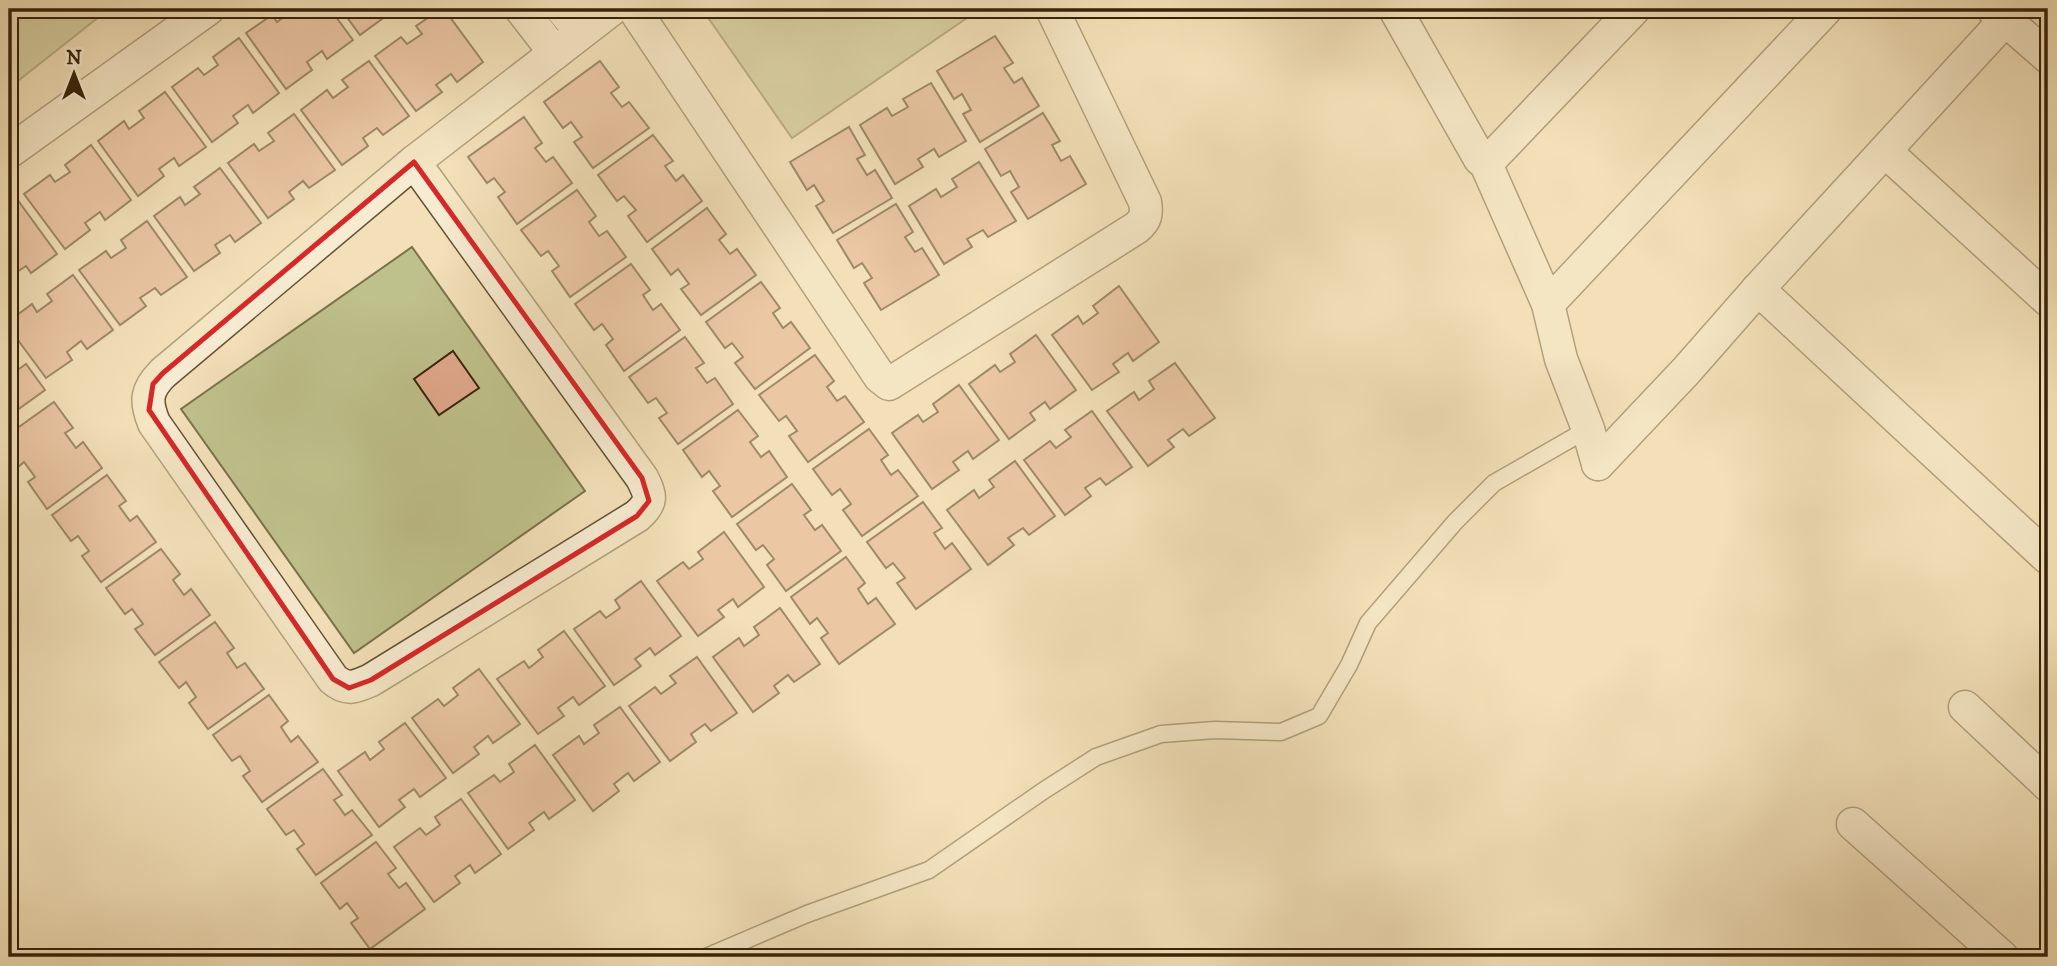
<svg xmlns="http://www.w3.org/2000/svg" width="2057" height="966" viewBox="0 0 2057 966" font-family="'IM FELL DW Pica',serif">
	<rect width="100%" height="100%" fill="#f3e0b8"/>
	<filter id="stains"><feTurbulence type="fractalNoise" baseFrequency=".00286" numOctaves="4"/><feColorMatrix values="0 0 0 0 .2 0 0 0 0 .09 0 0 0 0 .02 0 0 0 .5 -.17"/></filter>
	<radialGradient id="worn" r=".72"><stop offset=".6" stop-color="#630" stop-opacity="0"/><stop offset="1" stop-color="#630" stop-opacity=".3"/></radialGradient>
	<g fill="#bfc18c" stroke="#7a724a" stroke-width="2">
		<path d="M9 9H109L9 88Z"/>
		<path d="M702 9H980L792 138Z"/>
		<path d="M412 247 585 491 354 653 181 409Z"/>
	</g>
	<g fill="#e2a98d" stroke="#362309" stroke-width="2">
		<path d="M290 9H330L353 40 327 59 322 51 307 62 312 70 286 89 246 33 272 15 277 22 292 11Z"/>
		<path d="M341 9H381L386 16 360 35Z"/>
		<path d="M441 9H444L483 62 457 82 451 74 436 85 442 92 416 111 375 56 401 37 407 44 422 34 416 26Z"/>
		<path d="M995 36 1013 63 1004 68 1014 83 1022 78 1039 106 980 142 963 114 971 110 962 94 954 99 937 71Z"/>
		<path d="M239 38 279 93 253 113 248 105 233 116 238 123 212 142 172 87 198 68 204 75 218 65 213 57Z"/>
		<path d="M369 61 409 116 383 135 377 128 363 138 368 146 342 165 301 110 327 90 333 98 348 87 342 80Z"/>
		<path d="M600 61 619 87 611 93 622 107 629 102 649 128 593 168 574 142 582 137 571 122 563 128 544 102Z"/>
		<path d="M931 83 966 141 939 157 934 149 918 159 923 167 895 184 860 125 887 108 892 116 908 107 903 99Z"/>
		<path d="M165 92 206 147 179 166 174 158 159 169 164 176 138 196 98 141 124 121 129 129 144 118 139 111Z"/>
		<path d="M1043 113 1060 141 1052 145 1061 161 1070 156 1086 184 1028 219 1011 192 1019 187 1010 171 1001 176 985 149Z"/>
		<path d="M294 114 335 170 309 188 303 181 289 192 294 199 268 218 228 163 254 144 259 151 274 141 268 133Z"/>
		<path d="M524 117 542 143 535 148 546 162 553 157 572 183 517 224 498 197 505 192 494 178 487 183 468 157Z"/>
		<path d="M849 127 865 155 857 159 867 175 875 170 892 198 833 233 816 206 824 201 814 185 807 190 790 162Z"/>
		<path d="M653 135 673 161 665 166 676 181 683 175 702 201 647 242 628 216 636 210 624 196 617 201 598 175Z"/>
		<path d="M91 145 131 200 105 220 100 212 85 223 90 230 65 249 24 194 50 175 55 182 70 172 65 165Z"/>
		<path d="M979 162 1016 221 988 237 983 230 967 239 972 247 944 264 909 206 936 189 941 197 957 187 952 179Z"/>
		<path d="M220 168 261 223 235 242 230 235 215 245 220 253 194 271 154 216 180 197 185 205 200 194 194 187Z"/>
		<path d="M577 190 596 216 589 222 599 236 607 231 626 257 570 297 552 271 559 266 548 251 541 256 521 230Z"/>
		<path d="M17 199 57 254 31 273 26 266 11 276 17 283 9 289V205Z"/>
		<path d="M896 204 913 232 905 237 915 252 922 248 939 275 881 310 864 283 872 278 862 263 854 268 837 240Z"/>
		<path d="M707 208 726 234 719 240 730 254 737 249 756 275 701 315 681 289 689 284 678 269 671 275 652 249Z"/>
		<path d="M147 221 187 277 161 295 155 288 140 298 146 306 120 325 79 270 106 251 111 258 126 248 121 240Z"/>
		<path d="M631 264 650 290 643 295 653 310 661 304 680 330 624 371 606 345 613 339 602 324 594 330 575 304Z"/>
		<path d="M73 275 113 330 87 349 81 341 67 352 72 360 46 378 9 328V321L32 304 37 312 52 301 47 294Z"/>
		<path d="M761 282 780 308 773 313 783 328 791 322 810 348 755 389 735 363 743 357 732 343 725 348 706 322Z"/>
		<path d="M1119 286 1159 342 1133 361 1128 353 1113 364 1119 372 1092 390 1052 335 1078 316 1083 324 1098 313 1093 306Z"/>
		<path d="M1036 335 1076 390 1050 409 1045 402 1030 413 1035 420 1009 439 969 384 995 365 1000 372 1015 362 1010 354Z"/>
		<path d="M685 337 704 363 696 368 707 383 715 378 733 404 678 444 659 418 667 413 656 398 648 403 629 377Z"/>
		<path d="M453 351 479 388 439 415 414 379Z"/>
		<path d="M815 355 834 381 827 387 837 401 845 396 864 422 808 462 789 436 797 431 786 416 779 421 759 395Z"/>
		<path d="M9 356 19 369 26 364 45 390 9 416Z"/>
		<path d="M1175 363 1215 418 1189 436 1183 429 1168 440 1174 447 1148 466 1107 411 1134 392 1139 400 1154 389 1149 381Z"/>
		<path d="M959 385 999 440 973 459 968 451 953 462 959 470 932 489 892 433 918 415 923 422 938 412 933 404Z"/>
		<path d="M54 402 73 428 65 433 76 448 83 442 102 468 47 509 28 482 35 477 24 462 17 468 9 456V434Z"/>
		<path d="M738 410 758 436 750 442 761 457 769 451 787 477 732 517 713 491 720 486 709 471 702 477 683 450Z"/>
		<path d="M1092 411 1132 467 1106 485 1100 478 1085 488 1091 496 1065 515 1024 460 1050 441 1056 448 1071 437 1065 430Z"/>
		<path d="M869 429 888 455 881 460 891 475 898 470 918 496 862 536 843 510 851 504 840 489 832 495 813 469Z"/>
		<path d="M1015 461 1055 516 1029 535 1023 528 1008 538 1014 545 988 565 947 510 974 490 979 498 994 487 989 480Z"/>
		<path d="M107 475 126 501 119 506 130 521 137 516 156 542 101 582 82 556 89 551 78 536 71 541 52 515Z"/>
		<path d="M792 484 811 510 804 515 815 530 822 525 841 551 786 591 767 565 774 559 763 545 756 550 737 524Z"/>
		<path d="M923 502 942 528 934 533 945 549 952 543 971 569 916 609 897 583 905 578 893 563 886 568 867 542Z"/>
		<path d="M724 532 764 587 738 607 733 599 718 610 724 617 698 636 657 581 683 562 689 569 703 559 698 552Z"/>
		<path d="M161 549 180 574 173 580 184 595 191 589 210 615 155 655 135 629 143 624 132 609 125 614 106 588Z"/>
		<path d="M846 557 865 583 858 589 868 604 876 598 895 624 839 664 821 638 828 633 817 618 810 624 791 597Z"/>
		<path d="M641 581 681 636 655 655 650 648 635 659 641 666 614 685 574 629 600 611 606 618 620 608 615 600Z"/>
		<path d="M780 608 820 664 794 682 788 675 774 686 779 693 753 712 713 657 739 638 744 646 759 635 754 627Z"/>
		<path d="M215 622 234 648 227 653 237 668 245 663 264 689 208 729 189 703 196 697 186 682 179 688 159 662Z"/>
		<path d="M564 631 605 686 579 705 573 697 558 708 564 716 538 734 497 679 524 661 529 668 543 657 538 650Z"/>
		<path d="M697 657 737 713 711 731 705 724 691 734 696 742 670 761 629 706 655 687 661 694 676 683 670 676Z"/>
		<path d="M479 669 520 724 493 743 488 736 474 747 479 754 453 773 412 718 438 699 444 706 458 695 453 688Z"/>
		<path d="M269 695 288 721 281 727 291 742 298 736 318 762 262 802 243 776 250 771 240 756 232 761 213 735Z"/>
		<path d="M620 707 660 762 634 781 628 773 614 784 619 791 593 811 553 755 579 736 584 744 599 733 594 725Z"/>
		<path d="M405 723 446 778 420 797 414 789 399 800 405 807 379 827 338 771 365 752 370 760 384 749 379 742Z"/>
		<path d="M535 745 575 800 549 819 544 812 529 823 534 830 508 849 468 793 494 775 500 782 514 772 509 764Z"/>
		<path d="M323 769 342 795 334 800 345 815 352 810 372 835 316 875 297 849 304 844 294 830 286 835 267 809Z"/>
		<path d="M461 799 501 854 475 873 470 865 455 876 460 883 434 902 394 847 420 828 426 835 440 825 435 817Z"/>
		<path d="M376 842 396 868 388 874 399 888 406 883 425 909 370 949 351 923 358 918 347 903 340 909 321 883Z"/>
	</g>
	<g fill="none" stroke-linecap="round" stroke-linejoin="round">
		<g stroke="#655235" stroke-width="19">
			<path id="service" d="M706 957 807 914 929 870 1043 791 1096 757 1161 734 1215 730 1281 732 1319 716 1349 665 1368 623 1455 522 1494 483 1588 429"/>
		</g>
		<g stroke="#655235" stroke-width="35">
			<g id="minor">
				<path d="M521 9 555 53"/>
				<path d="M562 9 581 32"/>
				<path d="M634 9 880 377 889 384 1136 228C1146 220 1147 214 1145 202L1052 9"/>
				<path d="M1395 9 1480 159 1486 164 1548 304 1561 359 1588 429 1598 464"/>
				<path d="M1993 9 2048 57"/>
				<path d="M1885 151 2048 300"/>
				<path d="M9 152 208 9"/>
				<path d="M414 162 642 478C651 496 653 502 637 516L371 680C355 687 347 691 333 679L154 423C145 401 146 390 163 373Z"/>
				<path d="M414 162 612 9"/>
				<path d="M1486 164 1634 9"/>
				<path d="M1758 289 2048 558"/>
				<path d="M1548 304 1826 9"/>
				<path d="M1598 464 1686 371 1758 289 2005 20"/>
				<path d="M1965 707 2048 785"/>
				<path d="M1853 824 2002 957"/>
			</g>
		</g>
		<use href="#service" stroke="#f7ebd1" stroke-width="16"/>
		<use href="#minor" stroke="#f7ebd1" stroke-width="32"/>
	</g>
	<path d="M0 0H2057V966H0ZM414 162 642 478 649 501 637 516 371 680 349 688 333 679 149 410 153 384 163 373Z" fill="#f3e0b8" fill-opacity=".55" fill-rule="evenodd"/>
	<path fill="none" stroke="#d62828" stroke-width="5" stroke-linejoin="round" d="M414 162 642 478 649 501 637 516 371 680 349 688 333 679 149 410 153 384 163 373Z"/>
	<rect width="2057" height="966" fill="none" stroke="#f3e0b8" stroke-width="35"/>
	<rect x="10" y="10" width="2036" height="945" fill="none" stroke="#362309" stroke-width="3.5"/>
	<rect x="18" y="18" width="2022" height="931" fill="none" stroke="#362309" stroke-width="2"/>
	<g transform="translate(74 74)" stroke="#f7ebd1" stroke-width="5" paint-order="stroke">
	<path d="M0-5L12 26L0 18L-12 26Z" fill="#362309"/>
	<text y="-10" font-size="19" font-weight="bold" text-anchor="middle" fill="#362309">N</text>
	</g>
	<rect width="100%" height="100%" filter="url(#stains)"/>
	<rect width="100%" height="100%" fill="url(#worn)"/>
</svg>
